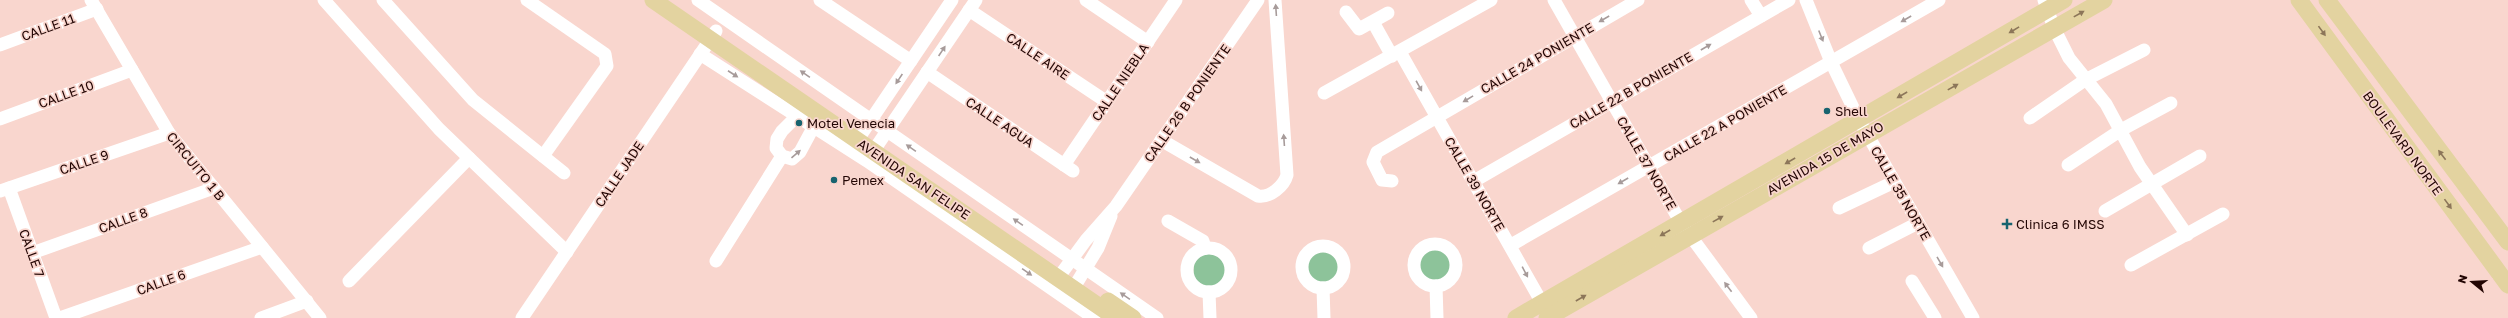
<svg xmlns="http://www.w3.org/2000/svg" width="2508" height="318" viewBox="0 0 2508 318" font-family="'Golos Text',sans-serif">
	<rect width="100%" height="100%" fill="#f9d6ce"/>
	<g fill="#8dc39a">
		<path d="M1437 246 1453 255 1452 276 1436 285 1420 275V255Z"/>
		<path d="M1324 247 1340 256V277L1323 286 1307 277V256Z"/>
		<path d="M1210 250 1226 259V280L1210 289 1193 279 1194 259Z"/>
	</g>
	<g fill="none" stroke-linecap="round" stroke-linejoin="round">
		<g stroke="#fff" stroke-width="13">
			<path d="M91 0 169 133 320 318"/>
			<path d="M324 0 439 129 567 252"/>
			<path d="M383 0 473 100 564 173"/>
			<path d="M527 0 605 54 607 66 543 156"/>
			<path d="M698 0 1157 318"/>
			<path d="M820 0 911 61"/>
			<path d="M1086 0 1148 42"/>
			<path d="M1554 0 1681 223 1751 318"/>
			<path d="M1751 0 1761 16"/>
			<path d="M1806 0 1831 62 1859 120 1973 318"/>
			<path d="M2044 0 2054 28 2069 58 2106 104 2140 167 2187 235"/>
			<path d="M969 10 1107 102"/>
			<path d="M1346 12 1359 29 1388 13"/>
			<path d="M1373 22 1392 56"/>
			<path d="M0 45 97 9"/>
			<path d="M1400 52 1546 310"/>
			<path d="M700 54 867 161 1094 318"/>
			<path d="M927 72 1073 171"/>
			<path d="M1324 93 1491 0"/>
			<path d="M797 116 782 131 777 139 776 148 782 156 792 159 800 152 814 126"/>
			<path d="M2030 118 2085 80 2144 50"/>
			<path d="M0 119 132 70"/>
			<path d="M1161 140 1258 196C1270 198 1284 186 1287 175L1275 0"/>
			<path d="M852 148 952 0"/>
			<path d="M868 159 976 0"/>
			<path d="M1064 165 1176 0"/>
			<path d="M2068 165 2121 130 2171 103"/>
			<path d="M1392 181 1382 180 1373 162 1377 152 1638 0"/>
			<path d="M1474 181 1789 0"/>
			<path d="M9 188 56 318"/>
			<path d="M0 191 169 133"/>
			<path d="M1839 208 1894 182"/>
			<path d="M2105 211 2200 156"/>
			<path d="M1168 221 1203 241 1205 248"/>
			<circle cx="1435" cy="265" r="21"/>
			<path d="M1511 245 1939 0"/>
			<circle cx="1323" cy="267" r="21"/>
			<path d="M1869 248 1918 223"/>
			<circle cx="1209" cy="270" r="22"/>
			<path d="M32 253 214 188"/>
			<path d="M716 261 782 156"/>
			<path d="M2131 265 2223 214"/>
			<path d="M1058 278 1086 240 1116 206 1258 0"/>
			<path d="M349 281 469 158"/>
			<path d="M1912 281 1935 318"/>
			<path d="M1436 286 1437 318"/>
			<path d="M1323 288 1324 318"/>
			<path d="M1073 289 1098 248 1111 216"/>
			<path d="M1209 292 1210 318"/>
			<path d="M60 318 262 247"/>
			<path d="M261 318 307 301"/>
			<path d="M522 318 716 31"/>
		</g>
		<g stroke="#e3d3a0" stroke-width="17">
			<path d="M653 0 1116 318"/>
			<path d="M2299 0 2508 285"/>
			<path d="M2327 0 2508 242"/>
			<path d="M1108 301 1133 318"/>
			<path d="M1516 318 2064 0"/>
			<path d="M1547 318 2104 0"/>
		</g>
	</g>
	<defs><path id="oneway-solid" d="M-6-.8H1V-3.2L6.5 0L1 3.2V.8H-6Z"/></defs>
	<g fill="#a79b9a">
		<use href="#oneway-solid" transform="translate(1276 10) rotate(-94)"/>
		<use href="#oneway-solid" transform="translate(1604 19) rotate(150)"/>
		<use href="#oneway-solid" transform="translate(1906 19) rotate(150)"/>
		<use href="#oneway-solid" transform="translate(1821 36) rotate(68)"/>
		<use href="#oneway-solid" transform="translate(1706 47) rotate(-30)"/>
		<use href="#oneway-solid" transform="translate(942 51) rotate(-56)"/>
		<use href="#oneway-solid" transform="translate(733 74) rotate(33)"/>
		<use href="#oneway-solid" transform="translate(805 74) rotate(-145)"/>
		<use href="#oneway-solid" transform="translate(899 79) rotate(124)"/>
		<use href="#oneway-solid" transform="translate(1419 86) rotate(61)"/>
		<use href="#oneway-solid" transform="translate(1468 99) rotate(149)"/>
		<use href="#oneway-solid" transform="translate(1284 140) rotate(-94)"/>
		<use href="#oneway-solid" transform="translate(911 148) rotate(-145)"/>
		<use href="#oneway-solid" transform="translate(796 154) rotate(-41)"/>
		<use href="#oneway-solid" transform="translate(1195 160) rotate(30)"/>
		<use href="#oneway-solid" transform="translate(1623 181) rotate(150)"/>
		<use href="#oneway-solid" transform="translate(1018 222) rotate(-145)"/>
		<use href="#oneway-solid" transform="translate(1940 262) rotate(60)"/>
		<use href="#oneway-solid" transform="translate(1027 272) rotate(35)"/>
		<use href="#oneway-solid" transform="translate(1525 272) rotate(62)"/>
		<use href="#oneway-solid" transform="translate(1728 287) rotate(-127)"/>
		<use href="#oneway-solid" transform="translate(1125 296) rotate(-145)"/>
	</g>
	<g fill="#8c7659">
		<use href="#oneway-solid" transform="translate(2079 14) rotate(-29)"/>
		<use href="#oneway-solid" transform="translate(2014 30) rotate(149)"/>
		<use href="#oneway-solid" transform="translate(2322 31) rotate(54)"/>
		<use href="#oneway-solid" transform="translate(1953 87) rotate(-29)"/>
		<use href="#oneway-solid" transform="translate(1902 95) rotate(150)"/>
		<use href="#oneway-solid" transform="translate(2442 155) rotate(-127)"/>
		<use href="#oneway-solid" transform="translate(1790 161) rotate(150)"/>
		<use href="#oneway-solid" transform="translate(2448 204) rotate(54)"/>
		<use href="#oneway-solid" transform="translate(1718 219) rotate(-29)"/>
		<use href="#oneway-solid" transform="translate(1665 233) rotate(150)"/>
		<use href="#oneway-solid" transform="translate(1581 298) rotate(-30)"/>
	</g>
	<g fill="#18636f" stroke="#f9d6ce" stroke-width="1.5">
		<circle cx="1827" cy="111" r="4"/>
		<circle cx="799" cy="123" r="4"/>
		<circle cx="834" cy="180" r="4"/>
		<path d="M2005 218h4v4h4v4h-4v4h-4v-4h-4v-4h4z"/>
	</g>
	<g text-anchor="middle" stroke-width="3.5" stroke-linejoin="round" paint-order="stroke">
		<g font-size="13" fill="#220503" stroke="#f9d6ce">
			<text transform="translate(48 27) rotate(-20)" y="5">CALLE 11</text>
			<text transform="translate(1038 56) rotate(34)" y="5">CALLE AIRE</text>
			<text transform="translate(1537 58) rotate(-30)" y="5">CALLE 24 PONIENTE</text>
			<text transform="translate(1120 82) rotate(-56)" y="5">CALLE NIEBLA</text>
			<text transform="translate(1631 90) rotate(-30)" y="5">CALLE 22 B PONIENTE</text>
			<text transform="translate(66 94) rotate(-20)" y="5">CALLE 10</text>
			<text transform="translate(1187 103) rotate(-55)" y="5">CALLE 26 B PONIENTE</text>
			<text transform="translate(1000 122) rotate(34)" y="5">CALLE AGUA</text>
			<text transform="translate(1725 123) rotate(-30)" y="5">CALLE 22 A PONIENTE</text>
			<text transform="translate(2403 143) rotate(54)" y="5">BOULEVARD NORTE</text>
			<text transform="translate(1825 158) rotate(-30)" y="5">AVENIDA 15 DE MAYO</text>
			<text transform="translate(84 162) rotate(-19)" y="5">CALLE 9</text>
			<text transform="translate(1647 163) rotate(60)" y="5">CALLE 37 NORTE</text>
			<text transform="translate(196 166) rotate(51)" y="5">CIRCUITO 1 B</text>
			<text transform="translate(619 174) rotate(-56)" y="5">CALLE JADE</text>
			<text transform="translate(914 179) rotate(34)" y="5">AVENIDA SAN FELIPE</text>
			<text transform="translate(1475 184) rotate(60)" y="5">CALLE 39 NORTE</text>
			<text transform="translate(1901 193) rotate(60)" y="5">CALLE 35 NORTE</text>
			<text transform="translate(123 220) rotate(-20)" y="5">CALLE 8</text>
			<text transform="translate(32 253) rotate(70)" y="5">CALLE 7</text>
			<text transform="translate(161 282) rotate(-20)" y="5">CALLE 6</text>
		</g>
		<g font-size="13" fill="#220503" stroke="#f9d6ce" text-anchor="start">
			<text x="1835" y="116">Shell</text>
			<text x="807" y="128">Motel Venecia</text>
			<text x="842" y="185">Pemex</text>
			<text x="2016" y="229">Clinica 6 IMSS</text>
		</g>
	</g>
	<g transform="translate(2472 282) rotate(288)" stroke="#f9d6ce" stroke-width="3" paint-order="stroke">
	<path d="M0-3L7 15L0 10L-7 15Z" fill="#220503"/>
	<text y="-6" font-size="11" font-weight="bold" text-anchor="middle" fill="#220503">N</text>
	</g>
</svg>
